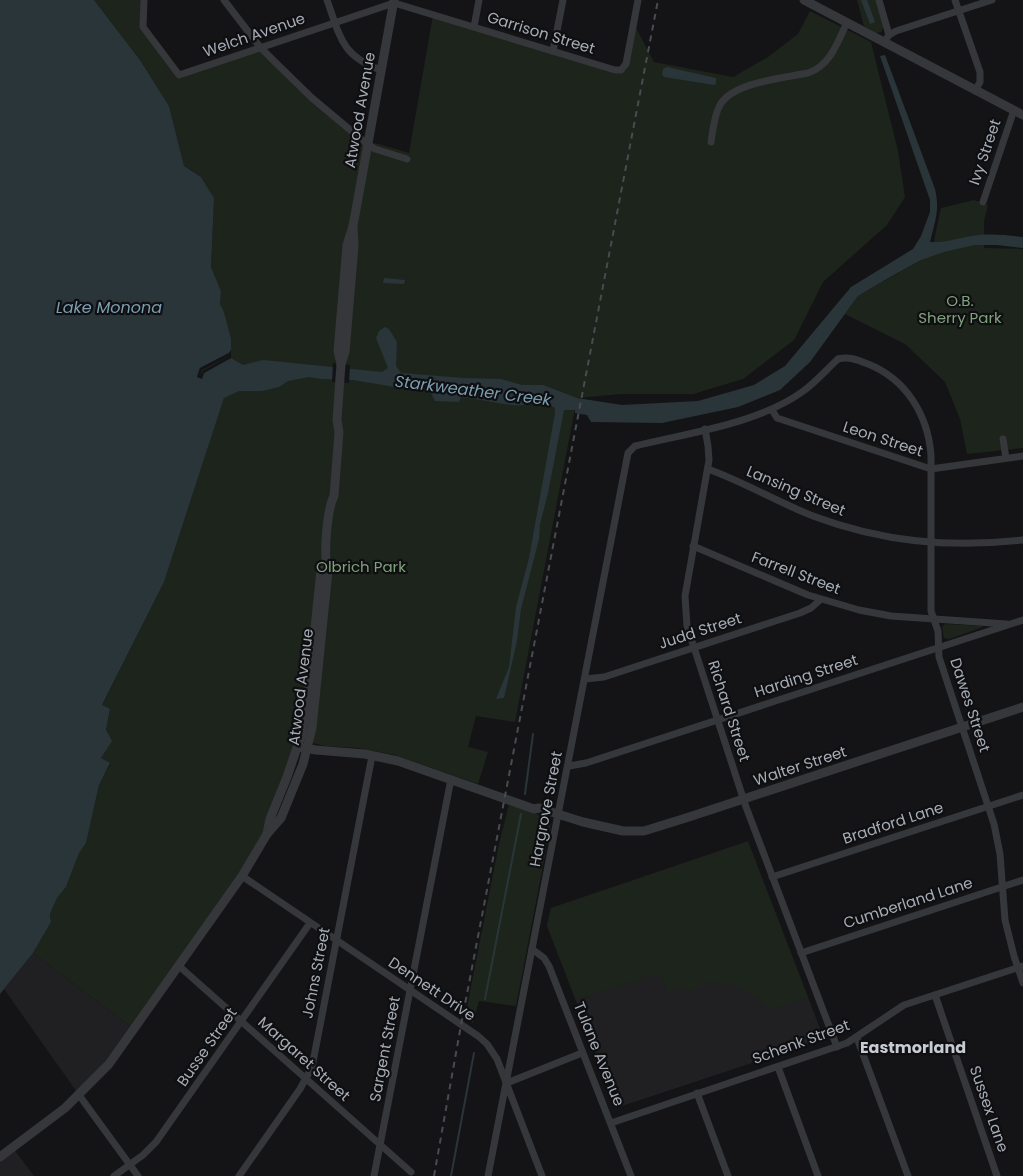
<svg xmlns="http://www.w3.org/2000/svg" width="1023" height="1176" viewBox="0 0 1023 1176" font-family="Poppins,sans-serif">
	<rect width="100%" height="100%" fill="#141416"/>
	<g fill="#202023">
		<path d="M748 841 824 1039 622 1106 619 1105 615 1102 547 926 551 908Z"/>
		<path d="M33 953 134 1029 79 1095 4 989Z"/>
		<path d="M12 1148 16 1152 34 1176H0V1157Z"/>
	</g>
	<g fill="#1c241c">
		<path d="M94 0H144L142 22 179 75 260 47 367 144 375 143 409 153 433 15 621 70 634 24 654 62 733 77 768 57 798 34 810 11 871 42 898 151 905 197 887 225 823 282 794 340 743 379 693 394H622L577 398 515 722 476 716 468 747 488 752 478 784 395 755 359 748 325 746 297 739 267 834 134 1029 33 953 51 922 50 914 57 898 66 887 79 852 86 843 99 785 110 764 101 758 110 709 102 706 164 582 224 398 202 379 197 377 200 368 229 353 231 350 224 312 220 304 221 291 211 267 214 198 201 177 184 166 169 106 140 60Z"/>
		<path d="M857 0H876L884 26 881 32 876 33 864 26Z"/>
		<path d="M974 200 988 205 984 221V248L1023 249V448L967 454 960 419 945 382 905 344 845 314 858 296 921 260 932 250 941 208Z"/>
		<path d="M945 624 982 626 983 627 949 639 944 638 942 627Z"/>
		<path d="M509 804 548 818 551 824 516 1006 479 1001 473 1023 465 1017 499 844Z"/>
		<path d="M748 842 808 997 771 1010C750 991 730 979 701 983L702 987 687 992 685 987 667 992 664 981 656 974 576 1000 547 926 551 908Z"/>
	</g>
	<g fill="#2a353a">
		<path d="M0 0H94L140 60 169 106 184 166 201 177 214 198 211 267 221 291 220 304 224 312 231 339V350L229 353 200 368 197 377 202 378 204 373 231 358 243 365 263 360 382 372 388 368 376 338 379 331 385 327 389 329 397 342 396 366 401 373 464 378 501 379 522 385H543L577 398 622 405 698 401 754 385 785 366 851 287 913 249 921 236 930 212V200L880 56 885 55 935 189C940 209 935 222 930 242 945 243 958 238 972 236 989 233 1006 235 1023 237V248L997 245H974L944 252 921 260 892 276 858 296 810 362 780 390 738 407 662 423 591 422 587 415 575 413V410H564L548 493 540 524 539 539 521 609 517 641 504 698 496 699 509 667 516 607 529 558 555 413V408C540 399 527 407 512 405 495 403 478 399 461 397L459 402 435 401 431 393 353 380 322 379 309 377 288 381 279 387 262 391H239L224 398 164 582 102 705 110 709 106 730 112 741 101 758 110 763 99 785 86 843 79 853 66 887 57 898 50 914 51 922 33 953 0 994Z"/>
		<path d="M861 0H867L875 22 870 24Z"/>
		<path d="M667 67 716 78V84L714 85 664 77 662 74 663 69Z"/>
		<path d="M384 278 405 280 404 284 383 283Z"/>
	</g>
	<g fill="#141416">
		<path d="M231 350V355L202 370 200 376 203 371 231 355V358L204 373 202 379 197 377 200 368 229 353Z"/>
		<path d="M333 363 350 365 349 383 332 382Z"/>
	</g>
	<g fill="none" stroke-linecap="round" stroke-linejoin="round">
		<g stroke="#2a353a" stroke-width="2">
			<path d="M525 794 533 734"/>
			<path d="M485 999 521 814"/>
			<path d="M451 1176 474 1053"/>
		</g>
		<g stroke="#35373b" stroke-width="7">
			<path d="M144 0 143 27 179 75 394 3 615 70H621L626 64 638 0"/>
			<path d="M224 0 260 47 275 62 312 98 367 144 375 149 407 159"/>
			<path d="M327 0C340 36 341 56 381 70"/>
			<path d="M879 0 889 35"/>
			<path d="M955 0 980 72V82L975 91"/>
			<path d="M474 27 479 0"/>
			<path d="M884 42 889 35 896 31 992 0"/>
			<path d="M553 51 563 0"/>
			<path d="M711 142C713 130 714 115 720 105 733 82 784 78 808 73 830 66 838 42 847 22"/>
			<path d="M983 202 1014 110"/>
			<path d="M772 410 777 418 931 469 1023 456"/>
			<path d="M705 429 708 446 709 460 685 596 687 626 746 807 837 1047"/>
			<path d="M1003 439 1006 458"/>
			<path d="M708 469C744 482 777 502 813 516 882 542 949 548 1023 540"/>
			<path d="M693 546 808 595 859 610 891 616 1007 624"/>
			<path d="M585 679 604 677 800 613 811 608 820 600"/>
			<path d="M569 766 586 763 1023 620"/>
			<path d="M242 876 478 1036 487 1044 497 1059 542 1176"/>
			<path d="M772 877 1023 795"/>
			<path d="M532 949 544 958 549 966 631 1176"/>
			<path d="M801 953 1023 880"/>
			<path d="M179 966 411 1172"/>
			<path d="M935 995 997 1176"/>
			<path d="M857 1038 908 1176"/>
			<path d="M778 1067 818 1176"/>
			<path d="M507 1083 582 1053"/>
			<path d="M697 1093 728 1176"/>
			<path d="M79 1095 138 1176"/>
			<path d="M611 1123 847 1043 904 1005 1023 966"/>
			<path d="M114 1176 143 1155 156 1142 310 923"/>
			<path d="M239 1176 300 1089 312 1067 372 756"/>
			<path d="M374 1176 451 779"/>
			<path d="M488 1176 628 453 635 446C688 433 757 424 802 392 815 383 826 370 838 359 849 356 858 360 868 364 906 379 928 415 931 455V611L938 631 939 657 994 824 1000 854 1005 920 1014 956 1023 983"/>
		</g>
		<g stroke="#35373b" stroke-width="9">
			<path d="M804 0 1023 115"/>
			<path d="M341 364 338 351 347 245 353 226 394 0"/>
			<path d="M299 747 316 750 365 754 398 761 534 809 539 808 583 822 623 831H644L689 817 1023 707"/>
			<path d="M267 834 270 819 287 777 302 733 307 705 321 570 325 563"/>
			<path d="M0 1157 65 1108 109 1064 242 876 267 834 281 818 303 764 312 728 328 571C323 557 327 509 334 496L339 432 337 420 341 364 345 352 354 246 353 226"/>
		</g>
		<path stroke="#484b50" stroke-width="2" stroke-dasharray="6 5" stroke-linecap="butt" d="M434 1176 461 1025 658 0"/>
	</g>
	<g text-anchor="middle" stroke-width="4.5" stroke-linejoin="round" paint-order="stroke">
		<g font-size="15" fill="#a6adb6" stroke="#0f0f11">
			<text transform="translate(541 33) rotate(17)" y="5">Garrison Street</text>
			<text transform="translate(254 35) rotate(-19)" y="5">Welch Avenue</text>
			<text transform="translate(360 110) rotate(-80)" y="5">Atwood Avenue</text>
			<text transform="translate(985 152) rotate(-71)" y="5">Ivy Street</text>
			<text transform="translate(883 439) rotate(18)" y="5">Leon Street</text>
			<text transform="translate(796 491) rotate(23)" y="5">Lansing Street</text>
			<text transform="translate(796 573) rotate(21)" y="5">Farrell Street</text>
			<text transform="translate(700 631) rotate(-18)" y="5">Judd Street</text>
			<text transform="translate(806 676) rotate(-18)" y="5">Harding Street</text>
			<text transform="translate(301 687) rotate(-83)" y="5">Atwood Avenue</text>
			<text transform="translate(970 705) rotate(72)" y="5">Dawes Street</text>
			<text transform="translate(729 711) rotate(72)" y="5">Richard Street</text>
			<text transform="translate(800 766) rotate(-18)" y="5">Walter Street</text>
			<text transform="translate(546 809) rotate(-79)" y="5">Hargrove Street</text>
			<text transform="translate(893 823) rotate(-18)" y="5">Bradford Lane</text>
			<text transform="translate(908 903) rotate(-18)" y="5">Cumberland Lane</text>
			<text transform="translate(316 973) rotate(-79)" y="5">Johns Street</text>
			<text transform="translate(432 989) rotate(34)" y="5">Dennett Drive</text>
			<text transform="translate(801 1042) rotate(-20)" y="5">Schenk Street</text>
			<text transform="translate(207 1047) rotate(-55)" y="5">Busse Street</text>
			<text transform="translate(385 1049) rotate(-79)" y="5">Sargent Street</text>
			<text transform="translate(599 1054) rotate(68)" y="5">Tulane Avenue</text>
			<text transform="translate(304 1059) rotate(42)" y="5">Margaret Street</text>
			<text transform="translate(989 1109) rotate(71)" y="5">Sussex Lane</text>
		</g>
		<g font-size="15" fill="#7fa27c" stroke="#0f0f11">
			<text x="960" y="306">O.B.<tspan x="960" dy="17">Sherry Park</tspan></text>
			<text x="361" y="572">Olbrich Park</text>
		</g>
		<g font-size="16" font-style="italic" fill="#7c9fb2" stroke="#0f0f11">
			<text x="109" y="313">Lake Monona</text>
			<text transform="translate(473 390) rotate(7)" y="6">Starkweather Creek</text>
		</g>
		<g font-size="16" font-weight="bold" fill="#c7cbd2" stroke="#0f0f11">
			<text x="913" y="1053">Eastmorland</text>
		</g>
	</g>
</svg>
